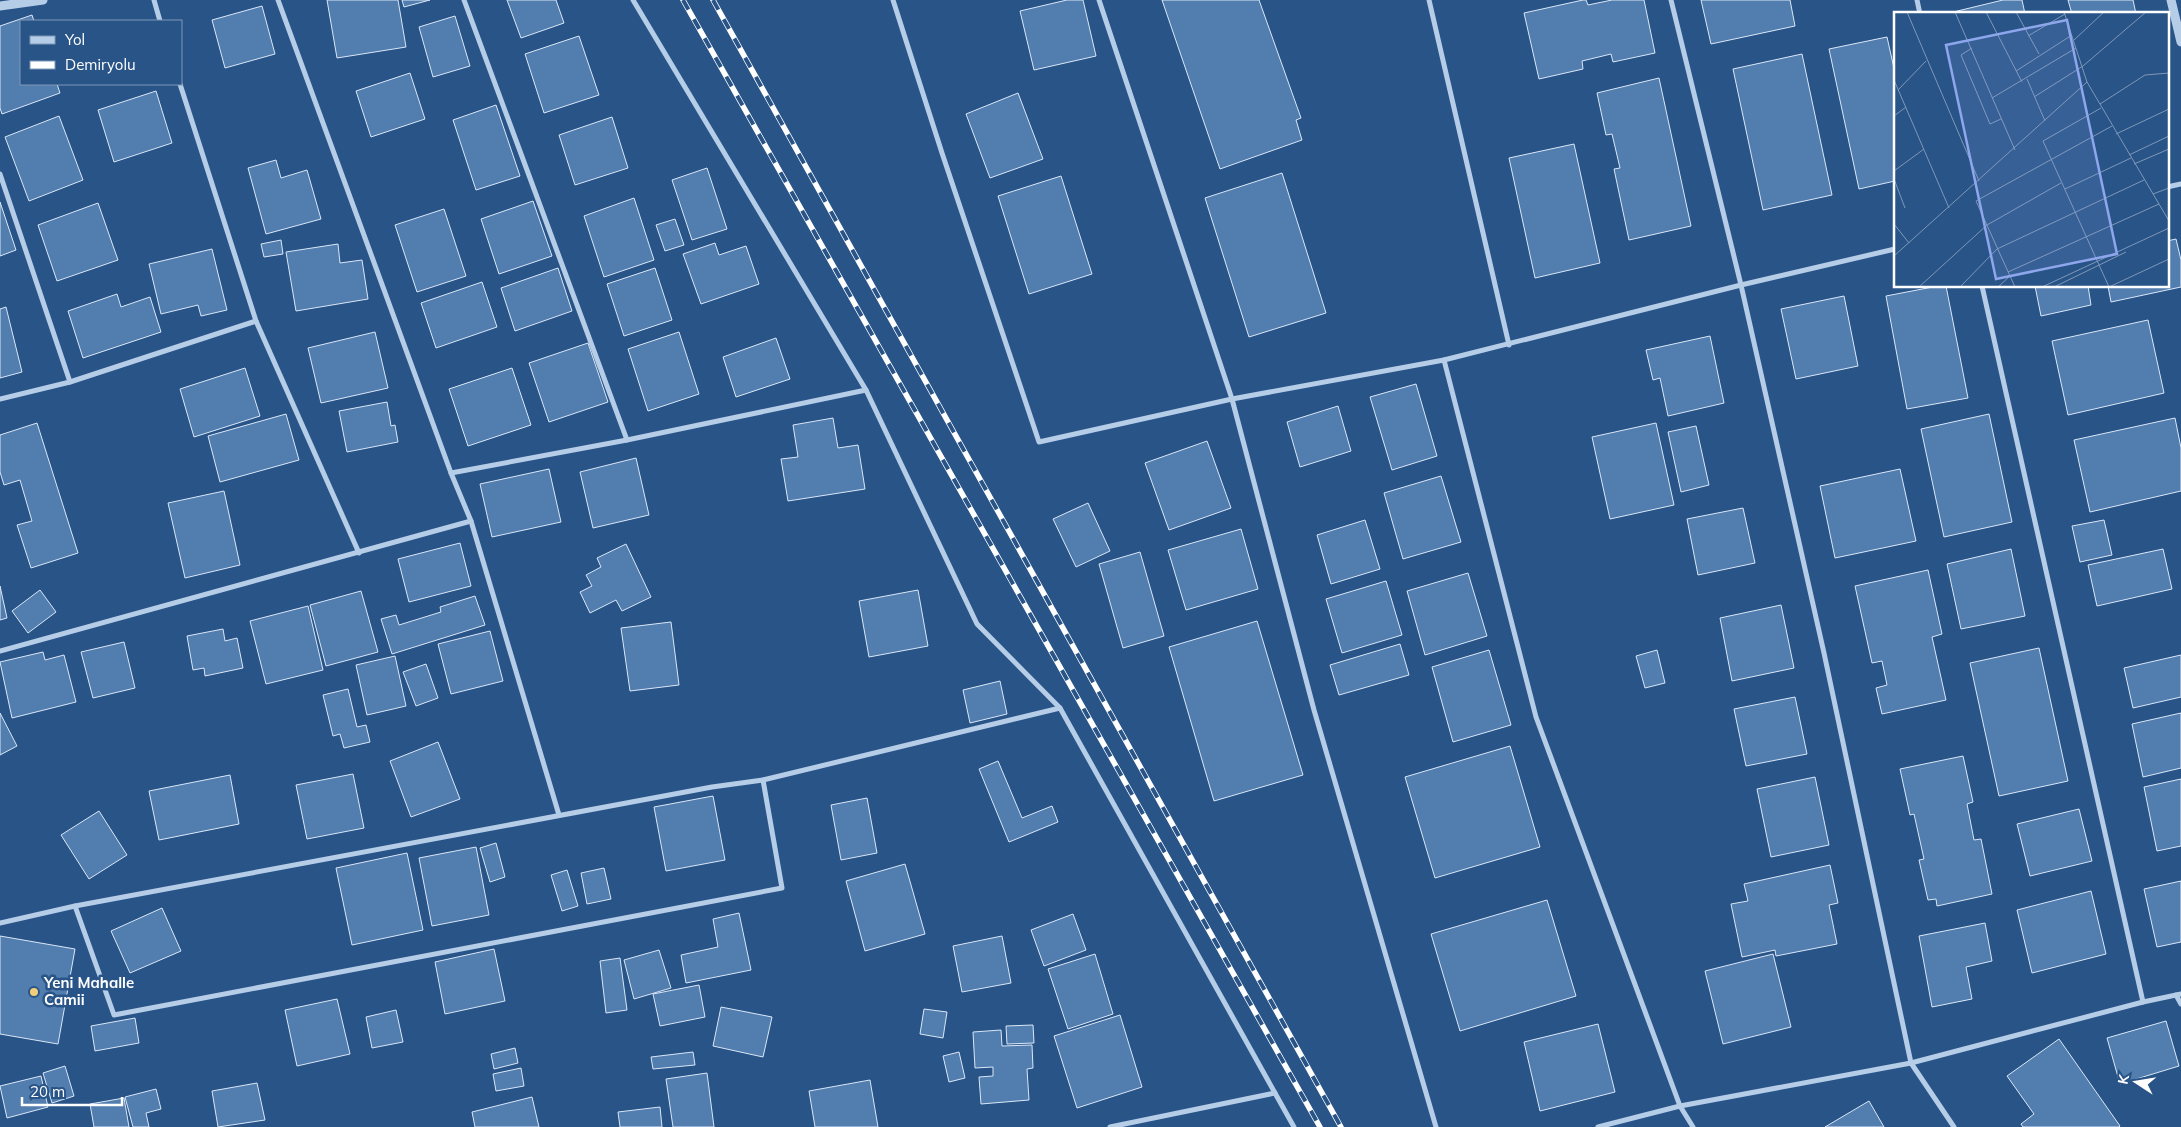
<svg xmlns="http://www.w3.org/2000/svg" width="2181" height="1127" viewBox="0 0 2181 1127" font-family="Mulish,sans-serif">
	<rect width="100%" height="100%" fill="#295488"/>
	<g fill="#527daf" stroke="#dae7f7">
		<path d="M327 0H398L406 47 337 58Z"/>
		<path d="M402 0H430L404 7Z"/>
		<path d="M507 0H556L564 23 521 38Z"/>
		<path d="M1067 0H1083L1096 56 1034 70 1020 11Z"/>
		<path d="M1162 0H1259L1301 118 1296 120 1302 140 1220 169Z"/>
		<path d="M1583 0H1586L1588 5 1612 0H1644L1655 53 1613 62 1611 54 1582 61 1583 69 1539 79 1524 13Z"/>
		<path d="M1701 0H1790L1795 26 1711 44Z"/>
		<path d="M2003 0H2022L2025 14H1945Z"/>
		<path d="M2068 0H2133L2136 14H2072Z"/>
		<path d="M262 6 275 54 225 68 212 20Z"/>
		<path d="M32 15 34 21H21V84H57L60 93 2 114 0 108V26Z"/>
		<path d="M455 16 470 66 433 77 419 27Z"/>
		<path d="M579 36 599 95 544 113 525 54Z"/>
		<path d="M1887 37 1895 73V181L1859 189 1829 49Z"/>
		<path d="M1802 54 1832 195 1763 210 1733 69Z"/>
		<path d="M410 73 425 119 371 137 356 91Z"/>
		<path d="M1659 78 1691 226 1629 240 1614 169 1620 168 1612 134 1606 135 1597 93Z"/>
		<path d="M156 91 172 143 114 162 98 110Z"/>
		<path d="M1018 93 1043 159 990 178 966 114Z"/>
		<path d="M496 105 520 176 476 190 453 120Z"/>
		<path d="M59 116 83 180 29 201 5 137Z"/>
		<path d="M612 117 628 168 575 185 559 135Z"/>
		<path d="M1574 144 1600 263 1535 278 1509 158Z"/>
		<path d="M276 160 281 178 307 170 321 219 266 234 248 168Z"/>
		<path d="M707 168 727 229 692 240 672 180Z"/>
		<path d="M1282 173 1326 313 1249 337 1205 198Z"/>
		<path d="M1061 176 1092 274 1029 294 998 196Z"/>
		<path d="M634 198 654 260 604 277 584 216Z"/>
		<path d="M533 201 552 256 499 274 481 219Z"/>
		<path d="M0 202 16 250 0 256Z"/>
		<path d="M98 203 118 260 57 281 38 225Z"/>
		<path d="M444 209 466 276 417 292 395 225Z"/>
		<path d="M675 219 684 245 665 251 656 225Z"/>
		<path d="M2176 239 2181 260V287L2111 302 2108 286H2167V241Z"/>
		<path d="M281 240 283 254 264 257 261 244Z"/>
		<path d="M715 243 719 255 746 246 759 284 701 304 683 254Z"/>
		<path d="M338 244 340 263 362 260 368 299 296 311 286 252Z"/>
		<path d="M212 249 227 310 201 316 198 305 161 314 149 264Z"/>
		<path d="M558 268 572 311 515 331 501 288Z"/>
		<path d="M655 268 672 320 624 336 607 284Z"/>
		<path d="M482 282 497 327 436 348 421 303Z"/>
		<path d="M1938 286H1946L1968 398 1907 409 1886 296Z"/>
		<path d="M2035 286H2088L2091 305 2041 316Z"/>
		<path d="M117 294 121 307 150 297 161 332 83 358 68 311Z"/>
		<path d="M1844 296 1858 366 1796 379 1781 309Z"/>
		<path d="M6 307 22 372 0 378V309Z"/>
		<path d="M2148 320 2164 393 2068 415 2052 341Z"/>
		<path d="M375 332 388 388 321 403 308 348Z"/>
		<path d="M679 332 699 394 648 411 628 349Z"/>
		<path d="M1710 336 1724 403 1668 416 1660 378 1653 380 1646 350Z"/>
		<path d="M776 338 790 379 736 397 723 357Z"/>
		<path d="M588 343 608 402 549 422 529 363Z"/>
		<path d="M245 368 260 416 194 437 180 389Z"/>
		<path d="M512 368 531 425 468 446 449 389Z"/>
		<path d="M1416 384 1437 456 1392 470 1370 397Z"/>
		<path d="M387 402 391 426 395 425 398 442 347 452 339 411Z"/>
		<path d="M1338 406 1351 451 1300 467 1287 422Z"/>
		<path d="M286 414 299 460 220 482 208 436Z"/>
		<path d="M1989 414 2012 522 1944 537 1921 429Z"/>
		<path d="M833 418 838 448 858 445 865 489 788 501 781 459 798 457 793 425Z"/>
		<path d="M2175 418 2181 448V491L2090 512 2074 440Z"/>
		<path d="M37 423 78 553 31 568 17 525 32 521 20 480 4 485 0 472V435Z"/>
		<path d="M1656 423 1674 505 1610 519 1592 437Z"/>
		<path d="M1696 426 1709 485 1681 492 1668 432Z"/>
		<path d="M1207 441 1231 508 1169 530 1145 463Z"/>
		<path d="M636 458 649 515 593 528 580 472Z"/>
		<path d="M549 469 561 522 492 537 480 484Z"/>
		<path d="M1900 469 1916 541 1835 558 1820 486Z"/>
		<path d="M1441 476 1461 542 1403 559 1384 493Z"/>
		<path d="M224 491 240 565 185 578 168 503Z"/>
		<path d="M1088 503 1110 551 1076 567 1053 519Z"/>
		<path d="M1743 508 1755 563 1698 575 1687 519Z"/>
		<path d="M1365 520 1380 569 1331 584 1317 535Z"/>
		<path d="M2104 520 2112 555 2080 562 2072 526Z"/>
		<path d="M1241 529 1258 589 1186 610 1168 550Z"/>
		<path d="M460 543 471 586 409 602 398 559Z"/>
		<path d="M626 544 651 597 622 611 616 600 590 613 580 592 592 586 586 575 601 567 597 558Z"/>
		<path d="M2011 549 2025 616 1961 629 1947 564Z"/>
		<path d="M2163 549 2172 589 2097 606 2088 565Z"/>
		<path d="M1140 552 1164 636 1123 648 1099 564Z"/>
		<path d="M1928 570 1942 634 1932 637 1946 700 1882 714 1876 688 1887 685 1882 661 1872 663 1855 586Z"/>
		<path d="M1468 573 1487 636 1425 655 1407 591Z"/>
		<path d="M1386 581 1402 635 1342 653 1326 599Z"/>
		<path d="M0 586 7 618 0 620Z"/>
		<path d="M40 590 56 612 28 633 12 611Z"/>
		<path d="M918 590 928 646 869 657 859 601Z"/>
		<path d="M361 591 378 652 326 666 310 605Z"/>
		<path d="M475 596 485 625 392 654 381 619 396 615 399 625 441 612 440 607Z"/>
		<path d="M1781 605 1794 668 1732 681 1720 618Z"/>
		<path d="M308 606 323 670 266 684 250 621Z"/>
		<path d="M1257 621 1303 775 1214 801 1169 647Z"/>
		<path d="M671 622 679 685 630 691 621 628Z"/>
		<path d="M223 629 225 641 237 638 243 668 205 676 204 668 193 670 187 636Z"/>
		<path d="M490 631 503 681 451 694 438 644Z"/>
		<path d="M124 642 135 688 93 698 81 652Z"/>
		<path d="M1400 644 1409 675 1339 695 1330 665Z"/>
		<path d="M2039 648 2068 781 1999 796 1970 663Z"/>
		<path d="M1489 650 1511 725 1453 742 1432 667Z"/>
		<path d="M1657 650 1665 683 1645 688 1636 656Z"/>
		<path d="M43 652 45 660 64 655 76 702 12 718 0 662Z"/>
		<path d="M2181 655V697L2133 708 2124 668Z"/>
		<path d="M395 656 406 706 367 715 356 665Z"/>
		<path d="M426 664 438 698 416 706 403 672Z"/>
		<path d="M1000 681 1007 714 970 723 963 690Z"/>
		<path d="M348 689 357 727 366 725 370 742 344 748 340 734 333 736 323 695Z"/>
		<path d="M1795 697 1807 754 1746 766 1734 709Z"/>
		<path d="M0 713 17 746 0 755Z"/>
		<path d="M2181 713V768L2143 777 2132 724Z"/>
		<path d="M438 742 460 799 411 817 390 761Z"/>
		<path d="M1510 746 1540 847 1435 878 1405 777Z"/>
		<path d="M1963 756 1973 802 1967 804 1974 840 1981 839 1992 894 1937 906 1936 899 1928 900 1919 860 1924 859 1914 814 1910 815 1900 769Z"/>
		<path d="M998 761 1022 818 1052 806 1058 822 1009 842 979 769Z"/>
		<path d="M353 774 364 828 307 839 296 785Z"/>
		<path d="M230 775 239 824 159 840 149 791Z"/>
		<path d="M1815 777 1829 845 1771 857 1757 789Z"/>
		<path d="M2181 779V846L2157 851 2144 787Z"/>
		<path d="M713 796 725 860 666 871 654 807Z"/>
		<path d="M867 798 877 853 841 860 831 805Z"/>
		<path d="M2079 809 2092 861 2030 876 2017 824Z"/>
		<path d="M99 811 127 855 89 879 61 835Z"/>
		<path d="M496 843 505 877 490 882 480 848Z"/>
		<path d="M476 847 489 915 432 926 419 858Z"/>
		<path d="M407 853 423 930 352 945 336 868Z"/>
		<path d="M905 864 925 934 865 951 846 881Z"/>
		<path d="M1830 865 1838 903 1829 905 1837 944 1776 956 1775 950 1742 957 1731 904 1748 901 1744 884Z"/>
		<path d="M604 868 611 899 587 904 581 873Z"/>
		<path d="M567 870 578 906 562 911 551 875Z"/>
		<path d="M2181 881V942L2157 947 2144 889Z"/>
		<path d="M2091 891 2106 954 2032 973 2017 910Z"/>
		<path d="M1547 900 1576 996 1460 1031 1431 934Z"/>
		<path d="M162 908 181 951 130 973 111 931Z"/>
		<path d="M739 913 751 970 686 983 681 955 718 947 713 919Z"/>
		<path d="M1073 914 1086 950 1044 966 1031 930Z"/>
		<path d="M1985 923 1992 961 1966 967 1972 999 1932 1007 1919 936Z"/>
		<path d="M0 936 75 949 58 1044 0 1034Z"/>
		<path d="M1002 936 1011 983 962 992 953 946Z"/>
		<path d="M494 949 505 1001 445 1014 435 962Z"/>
		<path d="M659 950 671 988 634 999 624 960Z"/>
		<path d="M1095 954 1113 1014 1068 1029 1048 969Z"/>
		<path d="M1773 954 1791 1027 1723 1044 1705 971Z"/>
		<path d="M620 958 627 1010 606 1013 600 961Z"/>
		<path d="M699 985 705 1017 660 1026 653 994Z"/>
		<path d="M337 999 350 1054 297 1066 285 1010Z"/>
		<path d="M721 1007 772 1017 763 1057 713 1046Z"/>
		<path d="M924 1009 947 1012 943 1038 920 1034Z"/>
		<path d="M396 1010 403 1042 372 1048 366 1017Z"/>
		<path d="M1120 1015 1142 1087 1077 1108 1054 1036Z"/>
		<path d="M135 1018 139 1043 95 1051 91 1026Z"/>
		<path d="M2166 1021 2179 1066 2120 1084 2107 1038Z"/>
		<path d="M1598 1024 1615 1092 1540 1111 1524 1042Z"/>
		<path d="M1033 1025 1034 1043 1007 1044 1006 1026Z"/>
		<path d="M1001 1030 1002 1046 1032 1045 1033 1068 1027 1069 1029 1100 981 1104 979 1077 993 1076V1067L975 1068 973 1032Z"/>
		<path d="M2059 1039 2120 1126 2119 1127H2023L2021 1124 2034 1114 2007 1076Z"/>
		<path d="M515 1048 518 1063 494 1069 491 1054Z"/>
		<path d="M693 1052 695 1065 653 1069 651 1057Z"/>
		<path d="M959 1052 965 1078 949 1082 943 1056Z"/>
		<path d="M65 1066 74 1096 52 1103 43 1073Z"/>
		<path d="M521 1068 524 1086 496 1091 493 1074Z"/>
		<path d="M707 1073 714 1127H673L666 1079Z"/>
		<path d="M41 1076 48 1107 7 1118 0 1086Z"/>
		<path d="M870 1080 878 1127H815L809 1091Z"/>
		<path d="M257 1083 265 1120 218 1127 212 1091Z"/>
		<path d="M156 1089 161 1109 146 1113 149 1127H133L125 1097Z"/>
		<path d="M532 1097 539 1127H475L472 1112Z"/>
		<path d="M124 1098 129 1127H94L90 1104Z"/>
		<path d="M1869 1101 1884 1127H1825Z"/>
		<path d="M660 1107 662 1127H620L618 1112Z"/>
	</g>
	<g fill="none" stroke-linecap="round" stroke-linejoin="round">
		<g stroke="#b6cde8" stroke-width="5">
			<path d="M154 0 160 21"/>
			<path d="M278 0 451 473 471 521 559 815"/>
			<path d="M464 0 627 440"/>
			<path d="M633 0 866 390 977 624 1060 708 1294 1127"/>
			<path d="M893 0 942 153 1039 442 1232 399 1444 360 1741 285 1895 249"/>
			<path d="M1099 0 1232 399 1314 710 1436 1127"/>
			<path d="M1429 0 1509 345"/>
			<path d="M1671 0 1741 285 1824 653 1911 1063 1954 1127"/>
			<path d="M1917 0 1920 14"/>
			<path d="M180 84 256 321 359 553"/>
			<path d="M0 174 70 382"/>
			<path d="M2167 187 2181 184"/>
			<path d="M1982 286 2143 1002"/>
			<path d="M1444 360 1536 717 1680 1106 1693 1127"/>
			<path d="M0 399 70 382 256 321"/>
			<path d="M451 473 627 440 866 390"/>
			<path d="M0 651 471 521"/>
			<path d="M75 906 114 1015 782 888 763 780"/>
			<path d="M0 923 75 906 712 787 763 780 1060 708"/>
			<path d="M2176 995 2181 1004"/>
			<path d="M1110 1127 1275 1093"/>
			<path d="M1598 1127 1680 1106 1911 1063 2143 1002 2181 994"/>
		</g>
		<g stroke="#b6cde8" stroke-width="9">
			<path d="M2171 0 2181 42"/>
			<path d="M0 6 43 0"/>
		</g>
		<g stroke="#fff" stroke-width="5.5">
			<g id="rail">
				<path d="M683 0 1320 1127"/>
				<path d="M713 0 1341 1127"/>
			</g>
		</g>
		<use href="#rail" stroke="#295488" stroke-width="4" stroke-dasharray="11" stroke-linecap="butt"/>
	</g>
	<circle fill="#efcd7d" stroke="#295488" stroke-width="2" cx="34" cy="992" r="5"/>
	<g text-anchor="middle" stroke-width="5" stroke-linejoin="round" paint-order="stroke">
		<g font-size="15" font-weight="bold" fill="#fff" stroke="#295488" text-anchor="start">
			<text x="44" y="988">Yeni Mahalle<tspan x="44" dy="17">Camii</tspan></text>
		</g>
	</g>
	<g transform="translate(1894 12)">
		<rect width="275" height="275" fill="#295488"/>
		<path fill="none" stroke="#7f98b8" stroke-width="1" d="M13 0 85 169M61 0 121 138M92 0 128 70M122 0 145 42M170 0 193 70 275 209M134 24 171 2M180 28 210 0M78 36 67 43 96 112 107 107M122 59 178 23M133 67 151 109M0 68 55 196M4 78 32 49M140 85 189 54 252 0M98 86 182 36M206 92 251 63 275 61M207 96 149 129 215 275M0 104 12 95M222 122 275 97M235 143 275 124M240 152 275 137M0 159 30 137M0 167 11 196M171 177 237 146M259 182 275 176M0 212 15 231M0 244 193 70M114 260 265 192M25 275 93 213 167 171M66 275 103 237 250 168M104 275 116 264M121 275 82 189 218 114M148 275 275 216M160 275 232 240M215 275 275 247"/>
		<path fill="#8ea6ec" fill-opacity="0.15" stroke="#8ea6ec" stroke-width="2.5" d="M173 8 223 242 102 267 52 33Z"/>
		<rect width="275" height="275" fill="none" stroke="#fff" stroke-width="2.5"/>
	</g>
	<rect x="20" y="20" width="162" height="65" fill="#295488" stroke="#7f98b8"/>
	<rect x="30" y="36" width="25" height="8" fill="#b6cde8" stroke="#7f98b8"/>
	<text x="65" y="45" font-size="15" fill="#ffffff">Yol</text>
	<rect x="30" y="61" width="25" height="8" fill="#ffffff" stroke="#7f98b8"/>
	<text x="65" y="70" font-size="15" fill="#ffffff">Demiryolu</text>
	<g transform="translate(2136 1082) rotate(282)" stroke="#295488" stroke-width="4" paint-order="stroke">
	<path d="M0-4L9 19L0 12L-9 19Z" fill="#ffffff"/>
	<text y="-8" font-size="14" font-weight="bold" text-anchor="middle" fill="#ffffff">K</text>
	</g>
	<path d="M22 1097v8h100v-8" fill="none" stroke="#ffffff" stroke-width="2.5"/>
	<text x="30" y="1097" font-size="15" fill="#ffffff" stroke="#295488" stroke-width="4" paint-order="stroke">20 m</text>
</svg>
